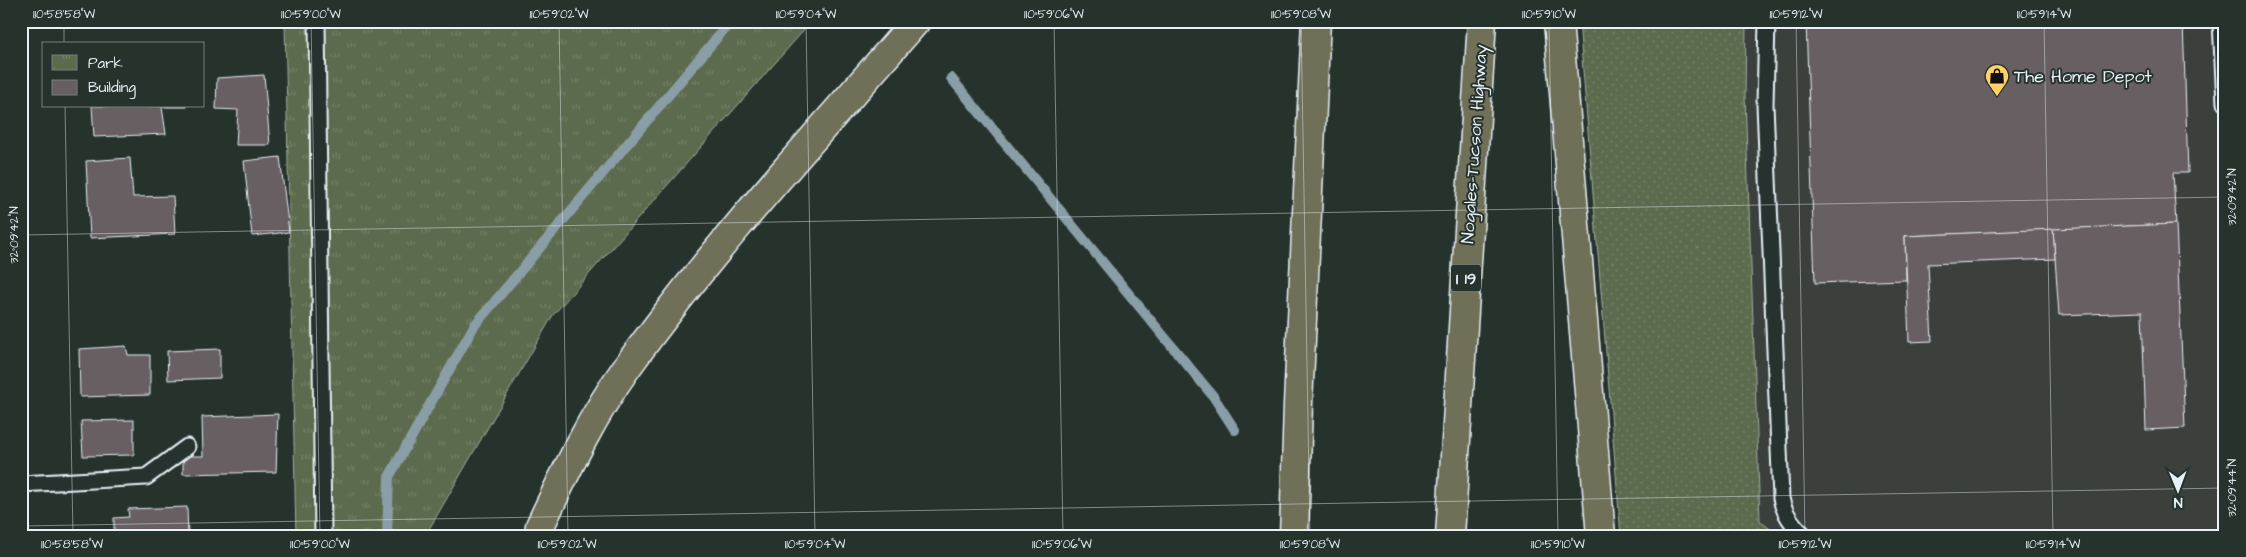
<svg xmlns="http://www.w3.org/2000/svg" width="2246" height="557" viewBox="0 0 2246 557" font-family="'Architects Daughter',sans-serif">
	<defs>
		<pattern id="grass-dots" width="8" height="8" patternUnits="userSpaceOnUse" patternTransform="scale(1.25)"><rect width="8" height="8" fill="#5c6b4d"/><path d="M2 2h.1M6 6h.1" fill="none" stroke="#738167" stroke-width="1.8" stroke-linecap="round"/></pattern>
		<pattern id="park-tufts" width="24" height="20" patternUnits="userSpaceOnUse" patternTransform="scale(1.25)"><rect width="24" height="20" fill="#5c6b4d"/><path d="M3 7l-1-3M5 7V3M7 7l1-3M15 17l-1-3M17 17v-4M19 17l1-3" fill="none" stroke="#738167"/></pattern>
	</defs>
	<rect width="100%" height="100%" fill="#26332d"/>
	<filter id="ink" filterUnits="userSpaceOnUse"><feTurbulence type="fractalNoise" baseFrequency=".02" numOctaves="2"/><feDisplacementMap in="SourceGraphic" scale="10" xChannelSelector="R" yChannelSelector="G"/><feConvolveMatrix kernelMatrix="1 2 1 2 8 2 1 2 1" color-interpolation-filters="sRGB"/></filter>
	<g filter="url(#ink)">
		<path fill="#3a403d" d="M1690 21H2225V536H1706Z"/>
		<path fill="url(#grass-dots)" stroke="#a2aea2" d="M1579 21H1746L1745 96 1760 521 1779 536H1621Z"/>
		<path fill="url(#park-tufts)" stroke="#a2aea2" d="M285 21H812L553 315 425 536H296Z"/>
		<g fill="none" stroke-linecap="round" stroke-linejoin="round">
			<g stroke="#8a9ea7" stroke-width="10">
				<path d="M951 78 1213 396 1235 430"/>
				<path d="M387 536 389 477 474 326 731 21"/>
			</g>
		</g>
		<g fill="#685e62" stroke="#e8f1f8">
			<path d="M1806 21H2183L2188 173H2173L2176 224 1905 236 1906 280 1815 283Z"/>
			<path d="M264 75 270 145H236L238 110 216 109 217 78Z"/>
			<path d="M92 106H187V107H162L166 134 94 137Z"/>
			<path d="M280 157 289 232 252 236 244 161Z"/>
			<path d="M130 158 133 197 173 196 175 234 90 238 86 161Z"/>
			<path d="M2176 224 2185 428 2146 430 2142 312 2059 315 2053 229Z"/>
			<path d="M2053 229 2055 259 1928 264 1932 341 1909 342 1905 236Z"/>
			<path d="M126 346 128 355H150V395L80 397 79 349Z"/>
			<path d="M220 349V378L168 380 167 351Z"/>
			<path d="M278 414 276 472 183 474V456H203L202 417Z"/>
			<path d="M134 420V455L83 456 81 421Z"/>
			<path d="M187 507 188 536H114V518L129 517 128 509Z"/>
		</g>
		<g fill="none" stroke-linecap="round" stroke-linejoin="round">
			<g stroke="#e8f1f8" stroke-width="19">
				<g id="lane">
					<path d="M317 21 323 536"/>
					<path d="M1767 21 1765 104 1781 498C1784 514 1792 525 1805 536"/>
					<path d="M2221 21 2225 103"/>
					<path d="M21 484 146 477 187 447"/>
				</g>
			</g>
			<g stroke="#e8f1f8" stroke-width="31">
				<g id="highway">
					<path d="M1558 21 1601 536"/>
					<path d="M538 536 540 526C566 471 592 416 627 367 715 245 818 134 916 21"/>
					<path d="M1294 536 1298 404 1316 21"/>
					<path d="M1450 536 1482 21"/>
				</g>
			</g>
			<use href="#lane" stroke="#26332d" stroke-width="15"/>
			<use href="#highway" stroke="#706f59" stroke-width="28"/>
		</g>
	</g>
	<path fill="none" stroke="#e8f1f8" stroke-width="1" stroke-opacity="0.45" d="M64 21V44M311 21 320 536M559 21 568 536M806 21 815 536M1054 21 1063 536M1301 21 1310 536M1549 21 1558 536M1796 21 1805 536M2044 21 2053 536M65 106 73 536M21 235 2225 197M21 526 2225 488"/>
	<defs>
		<g id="shop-pin" transform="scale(1.25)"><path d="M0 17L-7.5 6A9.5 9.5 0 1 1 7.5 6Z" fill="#ffd166" stroke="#26332d"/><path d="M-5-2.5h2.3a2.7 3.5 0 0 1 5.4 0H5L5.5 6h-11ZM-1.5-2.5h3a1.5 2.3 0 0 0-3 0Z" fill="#111"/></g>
	</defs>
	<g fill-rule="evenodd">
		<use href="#shop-pin" x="1997" y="76"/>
	</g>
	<g text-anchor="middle" stroke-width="4" stroke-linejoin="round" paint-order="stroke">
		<rect fill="#26332d" stroke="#aeb8bb" stroke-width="1" x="1451" y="264.5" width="30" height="27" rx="4"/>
		<g font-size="16" font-weight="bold" fill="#e8f1f8">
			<text x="1466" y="284">I 19</text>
		</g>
		<g font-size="18" fill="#e8f1f8" stroke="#26332d" text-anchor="start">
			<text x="2014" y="82">The Home Depot</text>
		</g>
		<g font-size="18" fill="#e8f1f8" stroke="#26332d">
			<text transform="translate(1474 144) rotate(-86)" y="6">Nogales–Tucson Highway</text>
		</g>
	</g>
	<rect width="2246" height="557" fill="none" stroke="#26332d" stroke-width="55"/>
	<rect x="42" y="42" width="162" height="65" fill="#26332d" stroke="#747f7e"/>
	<rect x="52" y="55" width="25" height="15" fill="url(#park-tufts)" stroke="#747f7e"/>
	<text x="88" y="68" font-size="15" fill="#e8f1f8">Park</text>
	<rect x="52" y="80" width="25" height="15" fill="#685e62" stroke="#747f7e"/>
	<text x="88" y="92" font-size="15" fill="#e8f1f8">Building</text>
	<g transform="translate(2178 490) rotate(179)" stroke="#26332d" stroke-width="4" paint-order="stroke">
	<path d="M0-4L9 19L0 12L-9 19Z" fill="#e8f1f8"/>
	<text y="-8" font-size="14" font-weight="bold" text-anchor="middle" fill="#e8f1f8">N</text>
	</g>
	<rect x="28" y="28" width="2190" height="502" fill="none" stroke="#e8f1f8" stroke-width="2"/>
	<g font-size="12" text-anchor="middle" fill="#e8f1f8">
		<text x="64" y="18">110°58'58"W</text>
		<text x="311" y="18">110°59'00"W</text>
		<text x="559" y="18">110°59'02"W</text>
		<text x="806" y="18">110°59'04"W</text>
		<text x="1054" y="18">110°59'06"W</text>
		<text x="1301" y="18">110°59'08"W</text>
		<text x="1549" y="18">110°59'10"W</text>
		<text x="1796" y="18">110°59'12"W</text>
		<text x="2044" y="18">110°59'14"W</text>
		<text transform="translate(2232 197) rotate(-90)" y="4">32°09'42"N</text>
		<text transform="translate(14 235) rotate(-90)" y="4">32°09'42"N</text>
		<text transform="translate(2232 488) rotate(-90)" y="4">32°09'44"N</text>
		<text x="72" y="548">110°58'58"W</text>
		<text x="320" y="548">110°59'00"W</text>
		<text x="567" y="548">110°59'02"W</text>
		<text x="815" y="548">110°59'04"W</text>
		<text x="1062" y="548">110°59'06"W</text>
		<text x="1310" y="548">110°59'08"W</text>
		<text x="1558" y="548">110°59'10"W</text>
		<text x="1805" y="548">110°59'12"W</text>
		<text x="2053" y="548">110°59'14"W</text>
	</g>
</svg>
